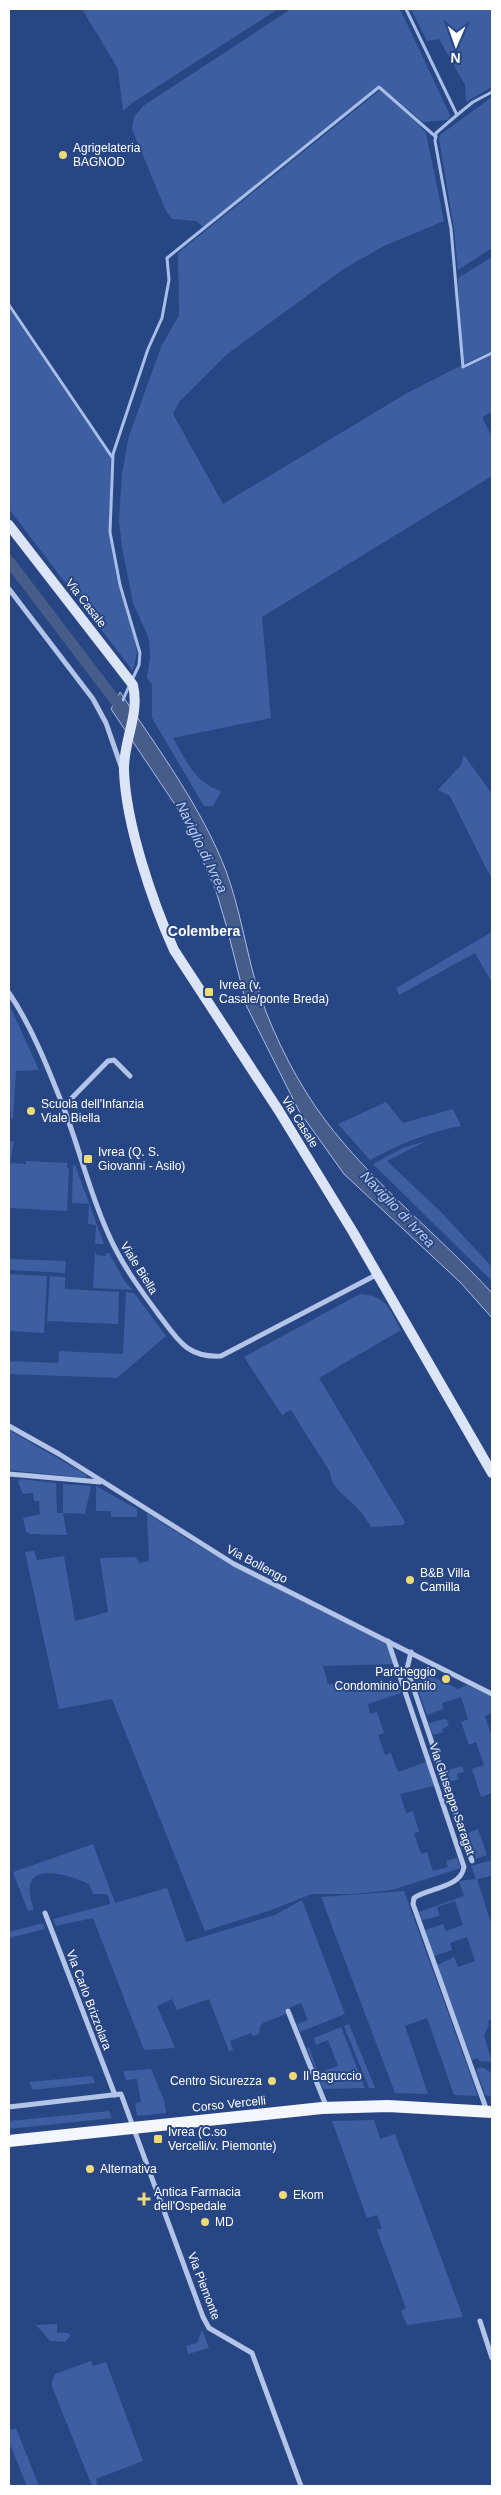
<svg xmlns="http://www.w3.org/2000/svg" width="501" height="2495" viewBox="0 0 501 2495" font-family="Helvetica,sans-serif">
	<rect width="100%" height="100%" fill="#284684"/>
	<g fill="#3d5ea1">
		<path d="M82 9H278L132 103 123 111 118 70 114 62Z"/>
		<path d="M291 9H400L450 115 448 120 423 122 379 85 203 227 196 221 172 219 166 211 132 129 134 117 143 106Z"/>
		<path d="M411 9H492V87L466 102 465 85 439 39 427 41Z"/>
		<path d="M380 90 408 112 426 133 444 221 384 246 345 268 226 355 179 402 173 414 223 504 407 393 464 364 460 339 458 278 492 257V351L464 364 463 369 492 355V412L482 417 492 437V476L262 617 271 718 173 738C185 759 196 784 221 791L213 806H204L152 718V684L147 678 150 657 149 639 133 603 122 547 119 520 122 473 129 436 161 347 179 315 178 253Z"/>
		<path d="M492 97V248L458 270 454 229 439 139 440 135Z"/>
		<path d="M9 308 111 458 109 532 118 585 135 641 137 653 133 671 9 509Z"/>
		<path d="M464 755 492 794V880L450 796 438 790 460 766Z"/>
		<path d="M492 932V983L475 953 399 995 396 988Z"/>
		<path d="M9 1004 39 1070 16 1071 13 1119H11V1110H9Z"/>
		<path d="M386 1102 403 1123 453 1109 461 1126C428 1132 400 1144 370 1160L338 1124Z"/>
		<path d="M11 1141H14L10 1163 26 1164V1161L67 1163V1168H69L67 1211 9 1208V1149Z"/>
		<path d="M426 1141 387 1161 441 1212 492 1267V1281L373 1164 403 1148Z"/>
		<path d="M73 1165H75L104 1244H95L96 1225 88 1224 89 1204 72 1203Z"/>
		<path d="M95 1252 97 1255 106 1256V1253H109L125 1282 133 1290 93 1288Z"/>
		<path d="M9 1259 66 1261 65 1273 9 1270Z"/>
		<path d="M9 1274 47 1276 44 1333 9 1331Z"/>
		<path d="M50 1276 65 1277V1289L119 1292 118 1324 47 1321Z"/>
		<path d="M126 1292 134 1293 166 1336 117 1378 9 1374V1361L58 1363 59 1351 123 1354Z"/>
		<path d="M360 1294C387 1296 389 1308 401 1330L319 1378 405 1522 403 1525 371 1527C367 1521 364 1515 359 1510 350 1499 330 1488 330 1472L291 1410 282 1415 244 1357Z"/>
		<path d="M9 1430 87 1475 86 1478 9 1470Z"/>
		<path d="M20 1479 56 1483 57 1513H63V1484L91 1486 85 1514 63 1513 67 1535 31 1534 26 1532 23 1518 40 1514 39 1501H34L33 1493 23 1494 18 1482Z"/>
		<path d="M96 1486 137 1509V1517H111V1511H96Z"/>
		<path d="M147 1513C223 1564 304 1603 386 1643L394 1664 323 1666 328 1684 398 1683 401 1693 368 1704 370 1714 377 1712 384 1733 378 1735 385 1755 391 1753 398 1772 426 1762 434 1786 400 1794 406 1813 413 1811 419 1832 414 1833 421 1854 427 1852 433 1871 448 1867 446 1861 457 1858 461 1868 392 1890 353 1894H312L271 1910 205 1931 112 1699 59 1709 25 1552 34 1551 37 1560 64 1556 75 1621 108 1612 100 1558 135 1557 140 1563 149 1561Z"/>
		<path d="M413 1667 458 1689 467 1685 492 1697V1713L485 1716 492 1737V1793L481 1797 472 1769 484 1765 476 1742 469 1745 461 1722 468 1719 461 1697 442 1703 443 1709 427 1715 412 1673Z"/>
		<path d="M444 1719 447 1720 449 1726 442 1729 443 1732 433 1735 429 1723Z"/>
		<path d="M462 1766 464 1772 457 1774 459 1779 449 1782 445 1771Z"/>
		<path d="M478 1829 487 1855 476 1859 467 1833Z"/>
		<path d="M93 1844 115 1903 167 1888 186 1942 275 1915 302 1900 345 2014 300 2032 297 2024 308 2020 301 2003 284 2010 286 2014 263 2023 260 2027 259 2034 253 2036 251 2033 230 2041 233 2050 229 2051 209 1999 177 2010 172 1999 157 2006 175 2048 144 2050 93 1918 56 1926 53 1919 110 1904 109 1897 106 1894H93L89 1884C78 1878 38 1864 31 1882 27 1890 32 1902 34 1910L28 1911 13 1872Z"/>
		<path d="M492 1860V1876L477 1879 492 1926V2019L488 2021 489 2025 484 2035 492 2062 479 2061 478 2058 472 2060 437 1965 454 1957 458 1967 475 1961 467 1937 450 1943 452 1950 434 1956 425 1930 443 1924 446 1931 463 1925 455 1901 437 1907 440 1916 422 1920 419 1912 464 1896 459 1881 476 1879 471 1866Z"/>
		<path d="M404 1891 478 2096 454 2095 427 2018 405 2026 428 2094 395 2093 321 1897Z"/>
		<path d="M43 1923 45 1929 9 1938V1932Z"/>
		<path d="M349 2024 375 2088H369L344 2026Z"/>
		<path d="M341 2027 365 2088 323 2089 307 2048 309 2047 318 2073 338 2066 328 2040 316 2045 314 2038Z"/>
		<path d="M482 2067 492 2073V2097L485 2095 476 2069Z"/>
		<path d="M151 2069 164 2100 166 2113 137 2116 135 2103 141 2102 137 2079 126 2080 123 2071Z"/>
		<path d="M92 2076 95 2083 33 2090 29 2082Z"/>
		<path d="M109 2111 112 2118 9 2129V2121Z"/>
		<path d="M374 2120 380 2139 395 2134 463 2317 407 2325 401 2311 406 2308 377 2230 382 2228 377 2215 367 2218 332 2121Z"/>
		<path d="M57 2324V2333H68L71 2335 65 2342 50 2341 36 2325Z"/>
		<path d="M202 2330 209 2348 188 2354 186 2346 197 2343Z"/>
		<path d="M91 2361 93 2366 106 2362 143 2461 96 2479 98 2486H92L51 2384 55 2374Z"/>
		<path d="M9 2424 11 2430 16 2428 39 2486H27L9 2442Z"/>
	</g>
	<path fill="#465c89" stroke="#a7bee8" d="M120 692C157 747 202 808 226 871 239 906 245 944 255 980 268 1023 290 1069 315 1106 364 1177 434 1230 492 1293V1318L461 1283 344 1174 299 1111 247 1007 227 928 216 891 193 839 176 806 111 709Z"/>
	<g fill="none" stroke-linecap="round" stroke-linejoin="round">
		<g stroke="#a7bee8" stroke-width="3">
			<path d="M406 9 457 115 436 133 435 141 451 229 463 367 492 353"/>
			<path d="M457 115 473 102 492 92"/>
			<path d="M9 305 112 457"/>
			<path d="M132 680 139 665 140 653 120 585 110 532 113 454 148 349 162 318 169 280 167 258 379 87 436 137"/>
			<path d="M123 700 129 686"/>
		</g>
		<path stroke="#465c89" stroke-width="11" d="M9 561 124 712"/>
		<g stroke="#b2c4e7" stroke-width="5">
			<path d="M9 589 93 699 106 723 122 769"/>
			<path d="M9 993C32 1027 48 1068 63 1106 79 1147 89 1191 107 1231 120 1262 139 1288 159 1315 178 1340 187 1358 221 1356L376 1275"/>
			<path d="M63 1107 108 1061 114 1060 130 1076"/>
			<path d="M9 1426 59 1454 234 1564 492 1694"/>
			<path d="M9 1474 100 1482"/>
			<path d="M388 1641 464 1867C461 1888 428 1888 414 1898L413 1904 487 2111"/>
			<path d="M411 1652 407 1669 472 1861"/>
			<path d="M45 1913 115 2095"/>
			<path d="M288 2011 327 2108"/>
			<path d="M9 2107 121 2094 203 2317 209 2328 252 2353 301 2486"/>
			<path d="M480 2321 492 2358"/>
		</g>
		<path stroke="#dce4f7" stroke-width="10" d="M9 525 133 685C140 716 123 740 124 771 126 824 152 901 174 950L279 1111 353 1232 492 1473"/>
		<path stroke="#f4f6fe" stroke-width="12" d="M9 2141 322 2108 388 2106 492 2112"/>
	</g>
	<g fill="#efda78" stroke="#284684" stroke-width="2">
		<circle cx="63" cy="155" r="5"/>
		<rect x="204" y="987" width="10" height="10" rx="2.5"/>
		<circle cx="31" cy="1111" r="5"/>
		<rect x="83" y="1154" width="10" height="10" rx="2.5"/>
		<circle cx="410" cy="1580" r="5"/>
		<circle cx="446" cy="1679" r="5"/>
		<circle cx="293" cy="2076" r="5"/>
		<circle cx="272" cy="2081" r="5"/>
		<rect x="153" y="2134" width="10" height="10" rx="2.5"/>
		<circle cx="90" cy="2169" r="5"/>
		<circle cx="283" cy="2195" r="5"/>
		<path d="M141.5 2191.5h5v5h5v5h-5v5h-5v-5h-5v-5h5z"/>
		<circle cx="205" cy="2222" r="5"/>
	</g>
	<g text-anchor="middle" stroke-width="4" stroke-linejoin="round" paint-order="stroke">
		<g font-size="12" fill="#fff" stroke="#284684" text-anchor="start">
			<text x="73" y="152">Agrigelateria<tspan x="73" dy="14">BAGNOD</tspan></text>
			<text x="219" y="989">Ivrea (v.<tspan x="219" dy="14">Casale/ponte Breda)</tspan></text>
			<text x="41" y="1108">Scuola dell'Infanzia<tspan x="41" dy="14">Viale Biella</tspan></text>
			<text x="98" y="1156">Ivrea (Q. S.<tspan x="98" dy="14">Giovanni - Asilo)</tspan></text>
			<text x="420" y="1577">B&amp;B Villa<tspan x="420" dy="14">Camilla</tspan></text>
			<text x="436" y="1676" text-anchor="end">Parcheggio<tspan x="436" dy="14">Condominio Danilo</tspan></text>
			<text x="303" y="2080">Il Baguccio</text>
			<text x="262" y="2085" text-anchor="end">Centro Sicurezza</text>
			<text x="168" y="2136">Ivrea (C.so<tspan x="168" dy="14">Vercelli/v. Piemonte)</tspan></text>
			<text x="100" y="2173">Alternativa</text>
			<text x="154" y="2196">Antica Farmacia<tspan x="154" dy="14">dell'Ospedale</tspan></text>
			<text x="293" y="2199">Ekom</text>
			<text x="215" y="2226">MD</text>
		</g>
		<g font-size="12" fill="#fff" stroke="#284684">
			<text transform="translate(86 603) rotate(52)" y="4">Via Casale</text>
			<text transform="translate(300 1122) rotate(58)" y="4">Via Casale</text>
			<text transform="translate(139 1268) rotate(58)" y="4">Viale Biella</text>
			<text transform="translate(257 1564) rotate(28)" y="4">Via Bollengo</text>
			<text transform="translate(452 1799) rotate(71)" y="4">Via Giuseppe Saragat</text>
			<text transform="translate(89 2000) rotate(69)" y="4">Via Carlo Brizzolara</text>
			<text transform="translate(229 2104) rotate(-6)" y="4">Corso Vercelli</text>
			<text transform="translate(204 2286) rotate(69)" y="4">Via Piemonte</text>
		</g>
		<g font-size="14" font-style="italic" fill="#becfef" stroke="#284684">
			<text transform="translate(202 847) rotate(64)" y="5">Naviglio di Ivrea</text>
			<text transform="translate(398 1209) rotate(46)" y="5">Naviglio di Ivrea</text>
		</g>
		<g font-size="14" font-weight="bold" fill="#fff" stroke="#284684">
			<text x="204" y="936">Colembera</text>
		</g>
	</g>
	<rect width="501" height="2495" fill="none" stroke="#ffffff" stroke-width="20"/>
	<g transform="translate(456 45) rotate(182)" stroke="#284684" stroke-width="4" paint-order="stroke">
	<path d="M0-4L9 19L0 12L-9 19Z" fill="#ffffff"/>
	<text y="-8" font-size="14" font-weight="bold" text-anchor="middle" fill="#ffffff">N</text>
	</g>
</svg>
